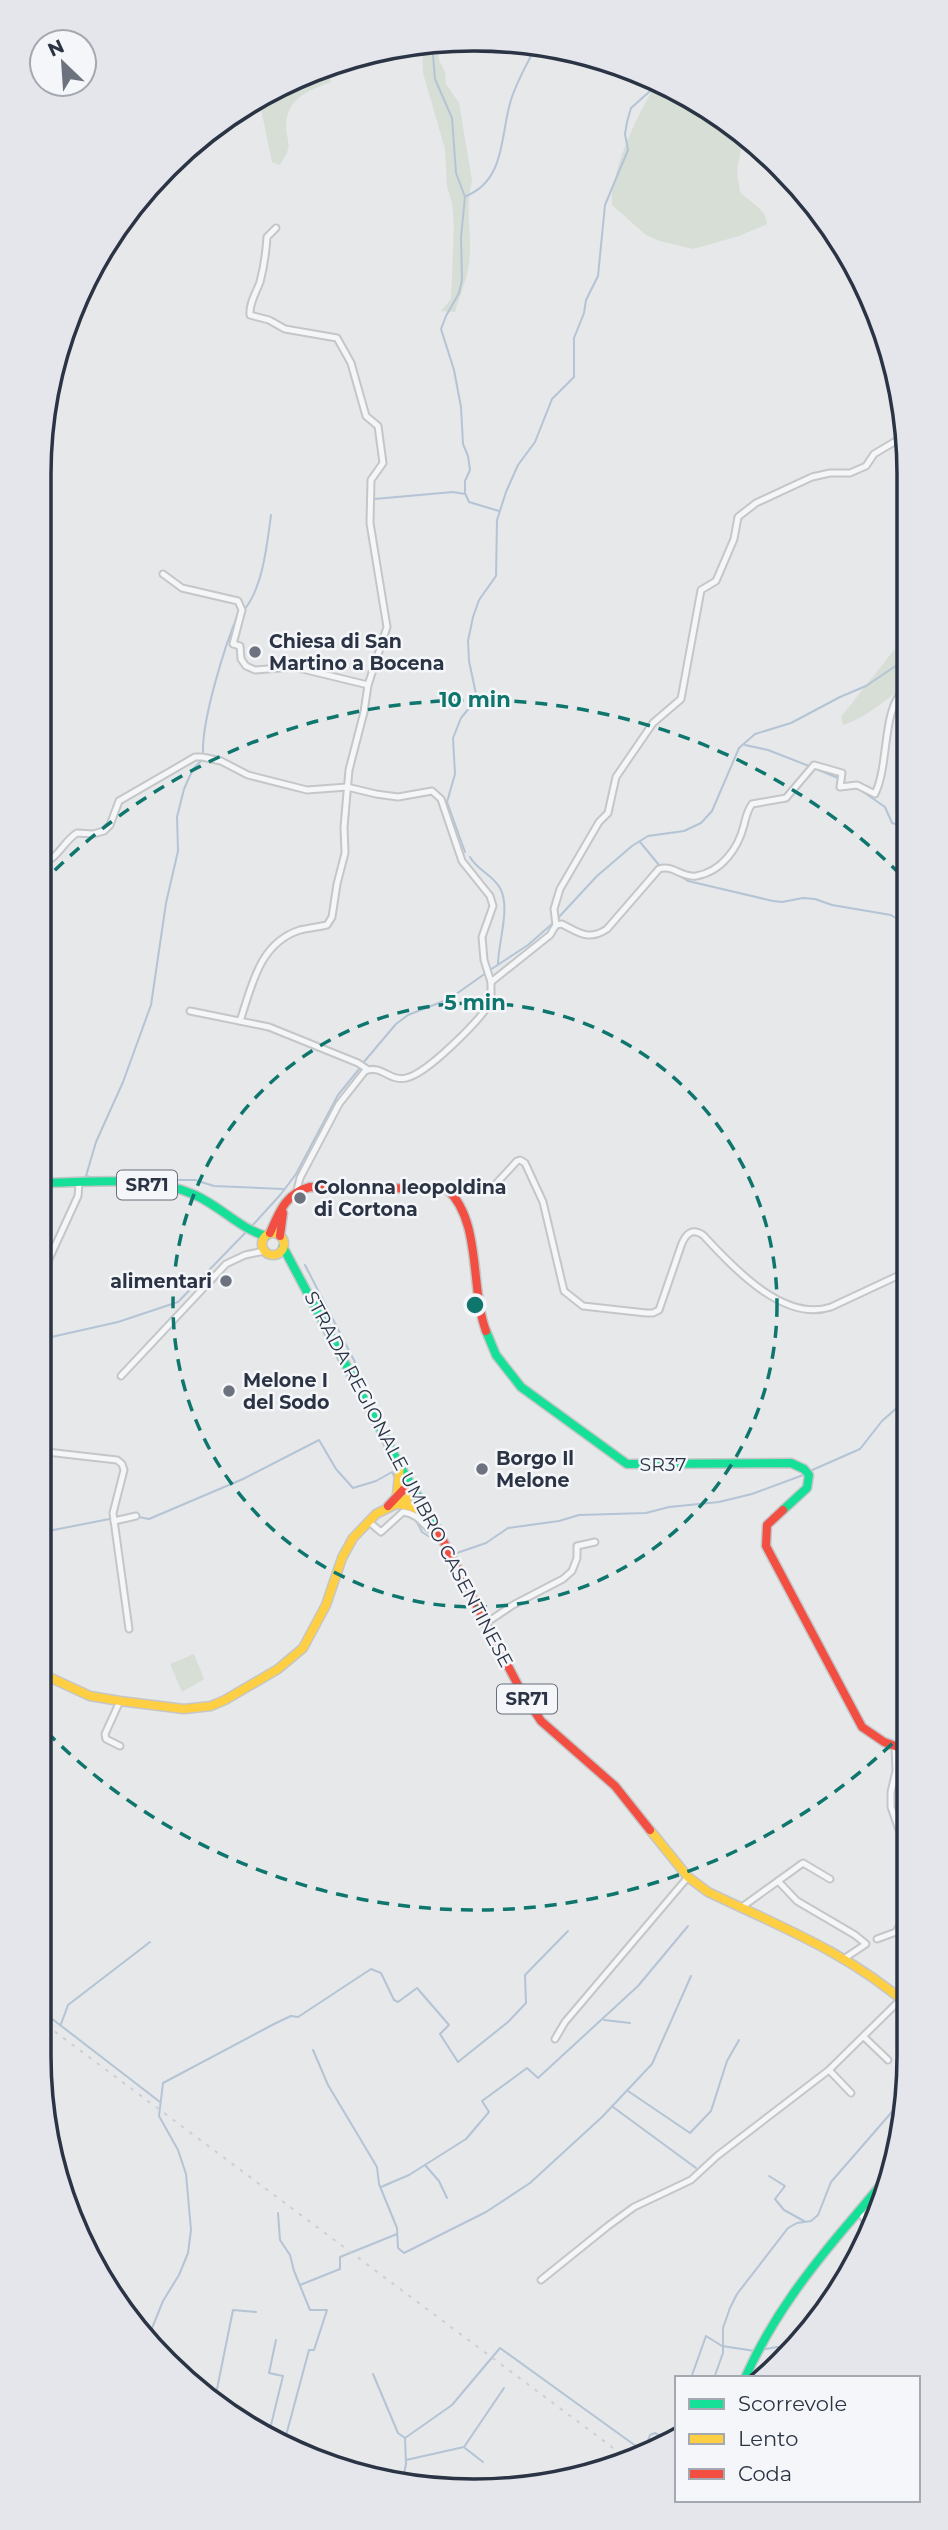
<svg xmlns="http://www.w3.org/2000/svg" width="948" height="2530" viewBox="0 0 948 2530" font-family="Montserrat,sans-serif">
	<rect width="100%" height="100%" fill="#e6e8ea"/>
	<g fill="#d6ded6">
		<path d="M422 43H437L439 60 445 72 446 84 459 103 472 181C464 209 473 236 469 264 467 280 459 297 455 312L441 311 451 299 454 225 452 203 447 186 445 149 423 73Z"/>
		<path d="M329 73 331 82C308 91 286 98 286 127 286 134 290 143 288 149 287 154 283 160 280 165L272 162 260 104 253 100Z"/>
		<path d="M656 85 716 112 743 136 737 171 740 192C750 203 766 208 767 224L739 236 693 249 660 241 646 235 612 205C609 175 639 110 656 85Z"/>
		<path d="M906 635V684C887 699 866 718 843 725L841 717Z"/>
		<path d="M194 1654 204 1679 182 1692 170 1664Z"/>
	</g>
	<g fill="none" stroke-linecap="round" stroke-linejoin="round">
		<g stroke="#b4c4d5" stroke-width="2">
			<path d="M432 43 435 79 452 118 456 173 465 197 461 237 462 280 459 293 446 316 441 329 454 370 461 407 463 444 468 456 470 470 465 481V493L469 502 499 511"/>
			<path d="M466 196C506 180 500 135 511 100 516 83 526 66 534 50"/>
			<path d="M374 499 453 492 465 494"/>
			<path d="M243 611C263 589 267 544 271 515"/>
			<path d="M745 745 768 750 809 766"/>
			<path d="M203 752C202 720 224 648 237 617"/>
			<path d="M814 768 838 778"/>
			<path d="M859 789 885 807 892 823 907 827"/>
			<path d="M640 842 659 865"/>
			<path d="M465 852 447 802 455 774 453 738 461 718 470 707 476 694 469 661 468 641 473 617 479 600 496 576 497 520 506 492 518 465 535 442 552 399 574 377V338L584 313 586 300 598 276 605 205 628 150 625 134 627 122 631 108 657 85"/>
			<path d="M470 857C477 870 493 875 500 888 511 907 498 943 498 964"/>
			<path d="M673 872 688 881 773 901 782 902 803 898 815 899 832 905 891 915 907 925"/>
			<path d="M558 918 597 876 632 846 648 836 684 831 701 823 712 811 739 748 755 734 791 723 840 697 866 686 906 659"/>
			<path d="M490 970 528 945 552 924"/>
			<path d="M363 1063 396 1024 408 1015 449 999 486 973"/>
			<path d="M99 1179 86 1176 96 1142 123 1082 151 1005 166 903 178 851 177 817 184 789 193 769 202 760"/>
			<path d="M147 1180H195L214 1186 283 1189"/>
			<path d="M251 1227 281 1194 296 1174 338 1095 360 1068"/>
			<path d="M305 1265 359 1370"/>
			<path d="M38 1340 118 1322 178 1302 247 1231"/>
			<path d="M810 1471 860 1449 882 1421 908 1398"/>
			<path d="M139 1517 149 1519 243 1479 319 1440 336 1469 353 1488 376 1481 392 1472 395 1478"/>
			<path d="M416 1520 422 1532 439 1543"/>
			<path d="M38 1533 130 1515"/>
			<path d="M454 1554 486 1543 508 1528 559 1521 579 1515 646 1513 669 1507 719 1502 752 1494 806 1474"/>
			<path d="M38 2008 160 2102"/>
			<path d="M604 2020 630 2023"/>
			<path d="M61 2024 68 2005 150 1942"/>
			<path d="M313 2050 328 2085 377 2167 379 2184 397 2228 398 2248 404 2253 486 2212 530 2183 602 2117 652 2064 691 1976"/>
			<path d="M628 2091 690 2133 711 2111 727 2061 739 2040"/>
			<path d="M613 2107 696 2168"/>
			<path d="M425 2165 439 2181 447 2198"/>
			<path d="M769 2176 785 2186 775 2199 784 2210 804 2221"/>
			<path d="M381 2187 409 2175 466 2139 489 2112 482 2101 527 2068 538 2078 638 1986 688 1926"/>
			<path d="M278 2213 280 2240 290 2255 294 2271 310 2310H327L314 2350H309L284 2443"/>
			<path d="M300 2285 340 2269V2257L397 2234"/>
			<path d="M146 2343 163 2301 179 2275 188 2253 191 2230 186 2174 178 2150 159 2116 163 2083 276 2023 291 2016 298 2017 371 1969 381 1973 394 2000 398 2002 417 1988 449 2025 440 2034 458 2062 508 2022 526 2003 525 1975 568 1931"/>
			<path d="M761 2350 777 2347 790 2348"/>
			<path d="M373 2374 398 2433 405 2438 406 2464 402 2483"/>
			<path d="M691 2378 706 2336 722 2346 755 2351"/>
			<path d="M714 2378 723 2353V2328L730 2308 737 2294 788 2228 797 2223 811 2221 818 2215 831 2182 904 2098"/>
			<path d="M215 2399 233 2310 256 2312"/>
			<path d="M249 2427 269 2433 283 2376 269 2373 276 2340"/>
			<path d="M672 2436 677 2422"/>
			<path d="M405 2438 452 2405 500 2348 640 2449"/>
			<path d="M465 2448 483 2462"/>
			<path d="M645 2448 650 2435 655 2433 666 2439"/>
			<path d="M406 2460 464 2447 504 2388"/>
		</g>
		<g stroke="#c4c6c8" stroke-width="9">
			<g id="street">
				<path d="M163 574 182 588 238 601 242 610 233 644 240 646 241 659 246 666 255 670 294 667 368 685"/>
				<path d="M38 863C57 863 62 842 77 833L93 834 104 831 110 825 119 801 195 757H202L221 761 248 775 307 790 347 787 376 794 398 797 432 791 441 799 462 861 490 896 493 906 482 937 484 960 491 982V1002C479 1021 427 1074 406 1078 390 1082 381 1064 365 1071L339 1104 300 1178 297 1190"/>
				<path d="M556 925 562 924C579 933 589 941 607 929L659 869C672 864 682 878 696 876 721 872 738 849 744 825 746 817 747 811 752 804L786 798 814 765 842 773 840 787 857 785 875 794C890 762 881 709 906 687"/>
				<path d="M491 982 550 935 556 925 554 909 560 889 599 822 608 813 616 777 653 723 681 699 701 590 716 581 734 539 738 517 756 503 812 477 830 473H850L866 466 874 454 906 435"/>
				<path d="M190 1011 269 1027 358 1063 367 1069"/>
				<path d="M240 1021C252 986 259 943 300 930 309 928 318 927 327 925L332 917 337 884 345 853 344 827 349 770 364 712 368 685 387 627 370 523 371 480 383 463 378 426 366 416 351 363 337 338 285 329 269 320 250 315C249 303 256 293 260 282 264 267 266 252 267 237L276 228"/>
				<path d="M448 1189 493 1187 517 1161 520 1160 525 1163 543 1202 564 1291 583 1306 646 1313H653L659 1310 681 1246C685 1235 691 1227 703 1235 732 1266 783 1323 831 1307L908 1271"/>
				<path d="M38 1283 78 1196 79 1184"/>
				<path d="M121 1376 226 1264 245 1255 264 1251"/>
				<path d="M38 1451 117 1460 122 1464 124 1470 113 1513 129 1629"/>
				<path d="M114 1521 136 1516"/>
				<path d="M368 1521 381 1532 403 1512C424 1515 423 1531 439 1533"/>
				<path d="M486 1623 513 1605 563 1579 572 1571 577 1558V1546L595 1542"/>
				<path d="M120 1746 106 1739 105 1734 120 1701"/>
				<path d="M895 1747 896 1771 891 1792V1807L909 1858"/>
				<path d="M900 1749 909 1718"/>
				<path d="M778 1881 797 1901 855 1935 866 1944 845 1958"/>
				<path d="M742 1907 803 1863 830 1879"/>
				<path d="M877 1939 896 1932 909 1909"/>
				<path d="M864 2037 888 2060"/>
				<path d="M555 2039 565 2022 688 1877"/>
				<path d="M829 2070 851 2093"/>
				<path d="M859 2210 867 2224"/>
				<path d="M541 2280 608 2226 634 2207 691 2180 717 2156 829 2070 901 1999"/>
			</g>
		</g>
		<g stroke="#c4c6c8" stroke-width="11">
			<g id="fast">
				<path d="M38 1183C88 1183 148 1174 195 1195 220 1206 240 1229 266 1236"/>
				<path d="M283 1247 400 1466 436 1527"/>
				<path d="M486 1331 496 1355 521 1387 627 1464 791 1463 804 1469 809 1475 807 1488 783 1510"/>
				<path d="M745 2378C772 2317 811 2267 854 2217 867 2202 879 2186 893 2172"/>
			</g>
		</g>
		<g stroke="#c4c6c8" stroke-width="11">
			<g id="slow">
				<circle cx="273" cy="1244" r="11"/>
				<path d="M397 1494 400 1466"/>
				<path d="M398 1504 410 1506 429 1515"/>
				<path d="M38 1672 90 1696 120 1701 184 1709 211 1706 225 1700 278 1669 303 1648 326 1605 342 1558 353 1538 376 1514 408 1498 413 1490"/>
				<path d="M650 1830 688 1877 708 1892C779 1926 849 1953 909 2006"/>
			</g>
		</g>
		<g stroke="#c4c6c8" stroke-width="11">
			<g id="jam">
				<path d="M270 1233C279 1212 286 1193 310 1187L447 1189C482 1221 470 1289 486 1331"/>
				<path d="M280 1236 283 1213"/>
				<path d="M388 1506 404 1489 413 1490"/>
				<path d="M783 1510 767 1525 766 1546 862 1727 884 1742 909 1751"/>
				<path d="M436 1527 520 1689 541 1721 615 1786 650 1830"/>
			</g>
		</g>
		<use href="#street" stroke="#f5f6f7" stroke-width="5"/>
		<use href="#fast" stroke="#16e098" stroke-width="8"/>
		<use href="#slow" stroke="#ffcf43" stroke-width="8"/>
		<use href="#jam" stroke="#f24e42" stroke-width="8"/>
		<path stroke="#cecfd2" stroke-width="2" stroke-dasharray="3.5 7" stroke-linecap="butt" d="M38 2019 624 2456"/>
	</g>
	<g fill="none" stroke="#0f766e" stroke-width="3.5" stroke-dasharray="12 9">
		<circle cx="475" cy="1305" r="302"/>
		<path d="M907 1729A605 605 0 0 1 40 1725M40 885A605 605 0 0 1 907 881"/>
	</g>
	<g fill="#6c737f" stroke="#f4f6f9" stroke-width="2.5">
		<circle cx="255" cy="652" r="7"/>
		<circle cx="300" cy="1198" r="7"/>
		<circle cx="226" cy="1281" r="7"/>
		<circle cx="229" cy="1391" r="7"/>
		<circle cx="482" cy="1469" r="7"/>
	</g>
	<g text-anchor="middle" stroke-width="5" stroke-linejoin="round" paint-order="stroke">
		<g fill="#f4f6f9" stroke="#676e7b" stroke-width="2">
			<rect x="117" y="1170.5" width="60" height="29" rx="5"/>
			<rect x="497" y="1684.5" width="60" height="29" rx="5"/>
		</g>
		<g font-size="18" font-weight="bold" fill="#2b3445">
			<text x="147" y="1191">SR71</text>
			<text x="527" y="1705">SR71</text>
		</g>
		<g font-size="19" font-weight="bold" fill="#2b3445" stroke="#f4f6f9" text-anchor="start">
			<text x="269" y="648">Chiesa di San<tspan x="269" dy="22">Martino a Bocena</tspan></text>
			<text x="314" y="1194">Colonna leopoldina<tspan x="314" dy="22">di Cortona</tspan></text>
			<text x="212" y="1288" text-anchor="end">alimentari</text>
			<text x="243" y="1387">Melone I<tspan x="243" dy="22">del Sodo</tspan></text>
			<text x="496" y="1465">Borgo Il<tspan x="496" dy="22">Melone</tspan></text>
		</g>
		<g font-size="19" fill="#2b3445" stroke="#f4f6f9">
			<text x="663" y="1471">SR37</text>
			<text transform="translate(409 1479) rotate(62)" y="7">STRADA REGIONALE UMBRO CASENTINESE</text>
		</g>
	</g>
	<path d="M0 0H948V2530H0ZM474 51H474A423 423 0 0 1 897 474V2056A423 423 0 0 1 474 2479H474A423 423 0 0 1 51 2056V474A423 423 0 0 1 474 51Z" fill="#e4e6eb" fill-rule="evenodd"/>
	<path fill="none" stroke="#2b3445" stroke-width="3.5" d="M474 51H474A423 423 0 0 1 897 474V2056A423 423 0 0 1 474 2479H474A423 423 0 0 1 51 2056V474A423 423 0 0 1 474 51Z"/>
	<circle cx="475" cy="1305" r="10" fill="#0f766e" stroke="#f4f6f9" stroke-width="3.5"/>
	<g font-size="21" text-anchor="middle" font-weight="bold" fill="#0f766e" stroke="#f4f6f9" stroke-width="5" stroke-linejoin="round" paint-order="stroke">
		<text x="475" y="707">10 min</text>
		<text x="475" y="1010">5 min</text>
	</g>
	<rect x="675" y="2376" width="245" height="126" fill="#f4f6f9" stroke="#a4a8b1" stroke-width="2"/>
	<rect x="689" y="2399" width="35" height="10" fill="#16e098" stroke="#a4a8b1" stroke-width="2"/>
	<text x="738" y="2411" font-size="21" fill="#2b3445">Scorrevole</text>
	<rect x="689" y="2434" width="35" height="10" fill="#ffcf43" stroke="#a4a8b1" stroke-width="2"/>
	<text x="738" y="2446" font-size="21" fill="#2b3445">Lento</text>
	<rect x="689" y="2469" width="35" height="10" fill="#f24e42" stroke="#a4a8b1" stroke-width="2"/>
	<text x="738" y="2481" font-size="21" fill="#2b3445">Coda</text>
	<g transform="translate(63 63) rotate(335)"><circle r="33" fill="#f4f6f9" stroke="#a4a8b1" stroke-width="2"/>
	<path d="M0-5L12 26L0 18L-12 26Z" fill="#6c737f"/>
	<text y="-10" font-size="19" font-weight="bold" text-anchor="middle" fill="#2b3445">N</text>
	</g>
</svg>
